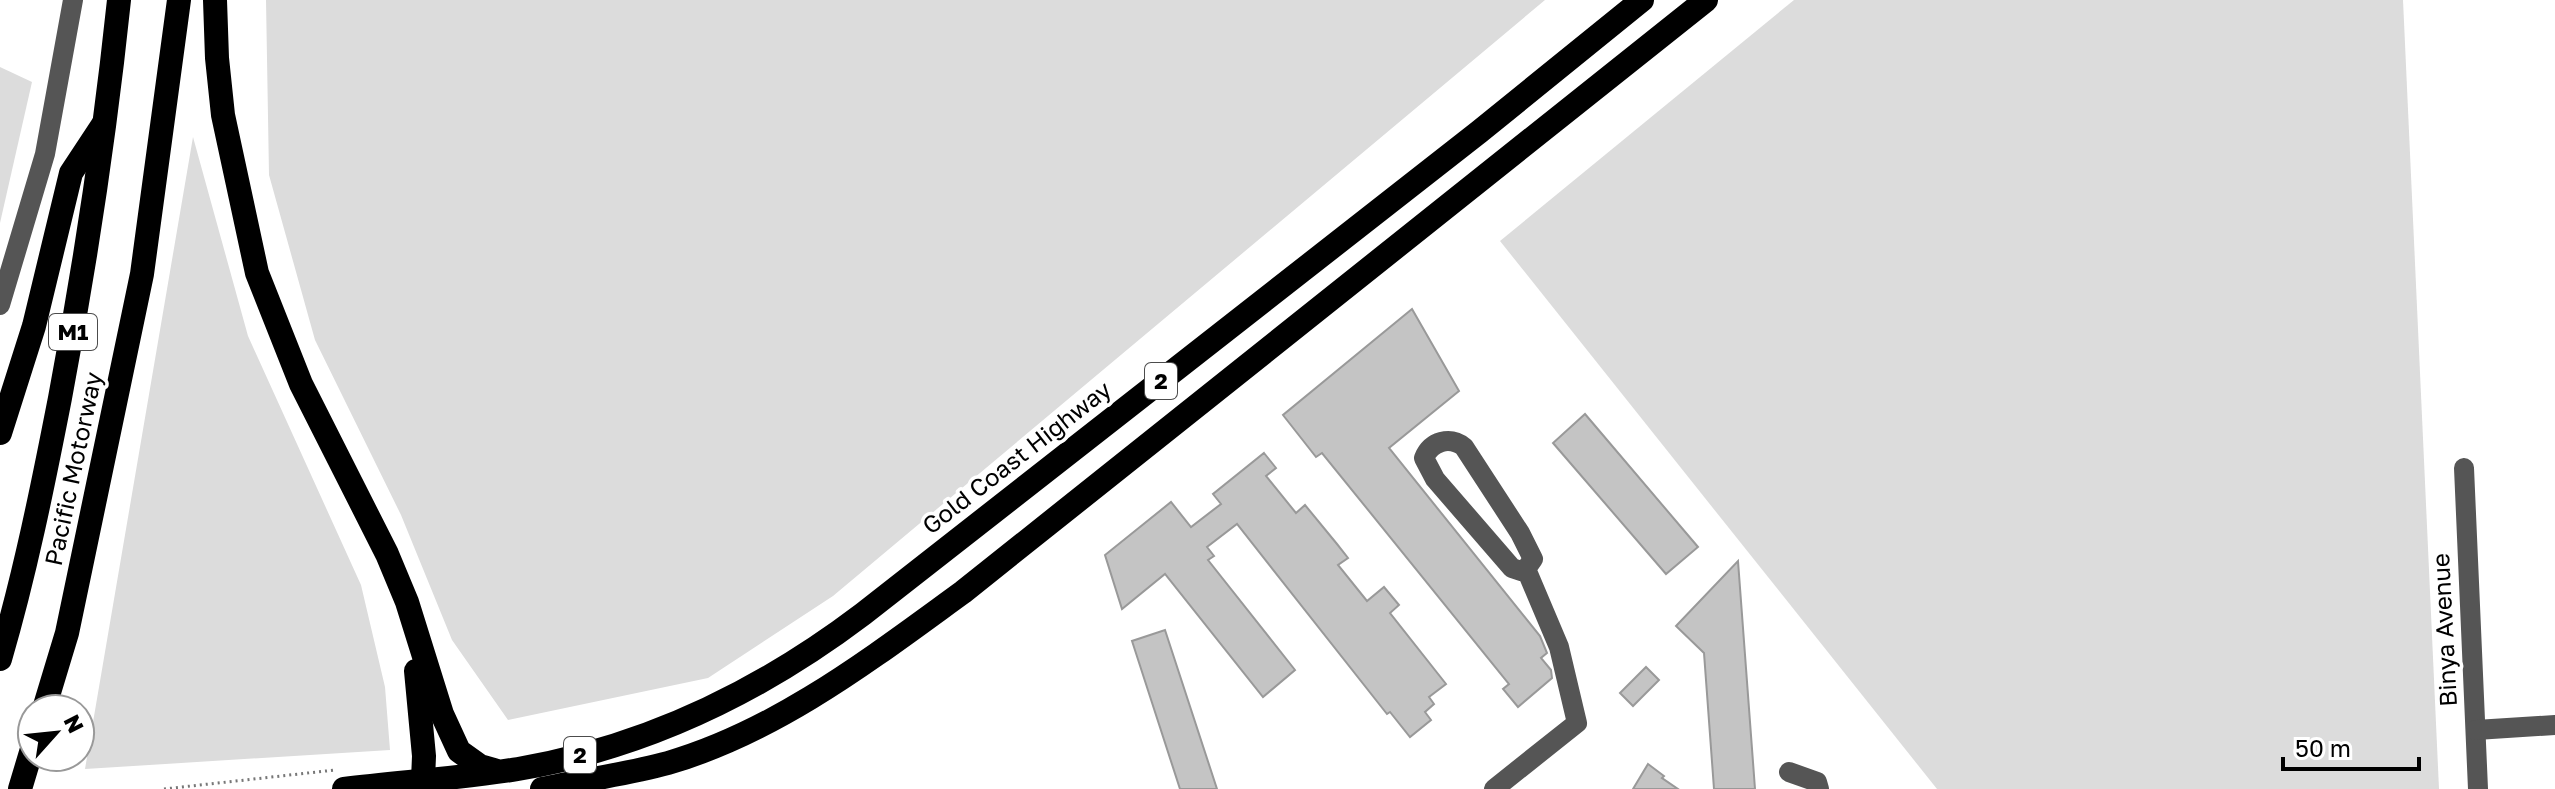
<svg xmlns="http://www.w3.org/2000/svg" width="2555" height="789" viewBox="0 0 2555 789" font-family="'Golos Text',sans-serif">
	<rect width="100%" height="100%" fill="#fff"/>
	<g fill="#dcdcdc">
		<path d="M266 0H1545L833 596 708 678 508 720 452 640 401 515 315 340 269 175Z"/>
		<path d="M1794 0H2403L2439 789H1937L1500 241Z"/>
		<path d="M0 67 32 82 0 223Z"/>
		<path d="M193 137 248 336 361 585 385 687 390 750 85 769Z"/>
	</g>
	<g fill="#c4c4c4" stroke="#999" stroke-width="2">
		<path d="M1412 309 1459 391 1389 448 1540 636 1547 653 1541 658 1551 670 1552 678 1518 707 1503 689 1509 684 1322 453 1316 457 1283 415Z"/>
		<path d="M1585 414 1698 547 1666 574 1553 443Z"/>
		<path d="M1264 453 1276 468 1266 476 1296 513 1305 505 1337 544 1348 558 1338 565 1367 601 1384 587 1399 605 1390 613 1446 684 1429 697 1434 704 1425 712 1431 720 1410 737 1390 712 1387 714 1237 524 1207 547 1214 556 1208 560 1295 670 1263 697 1165 574 1122 609 1105 555 1171 502 1191 527 1221 504 1213 494Z"/>
		<path d="M1738 561 1755 789H1714L1704 653 1676 626Z"/>
		<path d="M1165 630 1217 789H1180L1132 641Z"/>
		<path d="M1646 667 1659 680 1633 706 1620 693Z"/>
		<path d="M1648 764 1664 776 1662 778 1678 789H1633Z"/>
	</g>
	<g fill="none" stroke-linecap="round" stroke-linejoin="round">
		<path stroke="#777" stroke-width="3" stroke-dasharray="2 4" stroke-linecap="butt" d="M164 789 335 770"/>
		<g stroke="#555" stroke-width="20">
			<path d="M0 305 45 154 73 0"/>
			<path d="M2464 468 2478 789"/>
			<path d="M2476 730 2555 725"/>
			<path d="M1789 772 1817 782 1819 789"/>
			<path d="M1494 789 1577 723 1559 647 1526 569 1533 559 1520 533 1464 447C1450 436 1431 441 1424 458L1435 479 1512 568 1521 571 1526 569"/>
		</g>
		<g stroke="#000" stroke-width="24">
			<path d="M215 0 217 58 223 115 257 273 301 384 387 554 407 602 442 714 459 751 480 766 494 770"/>
			<path d="M0 433 34 326 71 173 104 123"/>
			<path d="M0 659C25 574 43 485 60 398 85 266 105 134 119 0"/>
			<path d="M416 671 424 756 423 780"/>
			<path d="M44 709 67 633 142 274 179 0"/>
			<path d="M20 789 32 749"/>
			<path d="M344 789C402 782 461 778 518 769 647 747 760 692 863 614L1479 132 1642 0"/>
			<path d="M542 789C584 780 627 774 668 763 778 731 872 658 963 592L1706 0"/>
		</g>
	</g>
	<g text-anchor="middle" stroke-width="7" stroke-linejoin="round" paint-order="stroke">
		<g fill="#fff" stroke="#4c4c4c" stroke-width="2">
			<rect x="49" y="314" width="48" height="36" rx="6"/>
			<rect x="1145" y="363" width="32" height="36" rx="6"/>
			<rect x="564" y="737" width="32" height="36" rx="6"/>
		</g>
		<g font-size="22" font-weight="bold" fill="#000">
			<text x="73" y="340">M1</text>
			<text x="1161" y="389">2</text>
			<text x="580" y="763">2</text>
		</g>
		<g font-size="24" fill="#000" stroke="#fff">
			<text transform="translate(1017 458) rotate(-38)" y="8">Gold Coast Highway</text>
			<text transform="translate(74 469) rotate(-78)" y="8">Pacific Motorway</text>
			<text transform="translate(2445 630) rotate(-93)" y="8">Binya Avenue</text>
		</g>
	</g>
	<g transform="translate(56 733) rotate(63)"><circle r="38" fill="#ffffff" stroke="#999999" stroke-width="2"/>
	<path d="M0-6L14 30L0 20L-14 30Z" fill="#000000"/>
	<text y="-12" font-size="22" font-weight="bold" text-anchor="middle" fill="#000000">N</text>
	</g>
	<path d="M2283 757v12h136v-12" fill="none" stroke="#000000" stroke-width="4"/>
	<text x="2295" y="757" font-size="24" fill="#000000" stroke="#ffffff" stroke-width="6" paint-order="stroke">50 m</text>
</svg>
